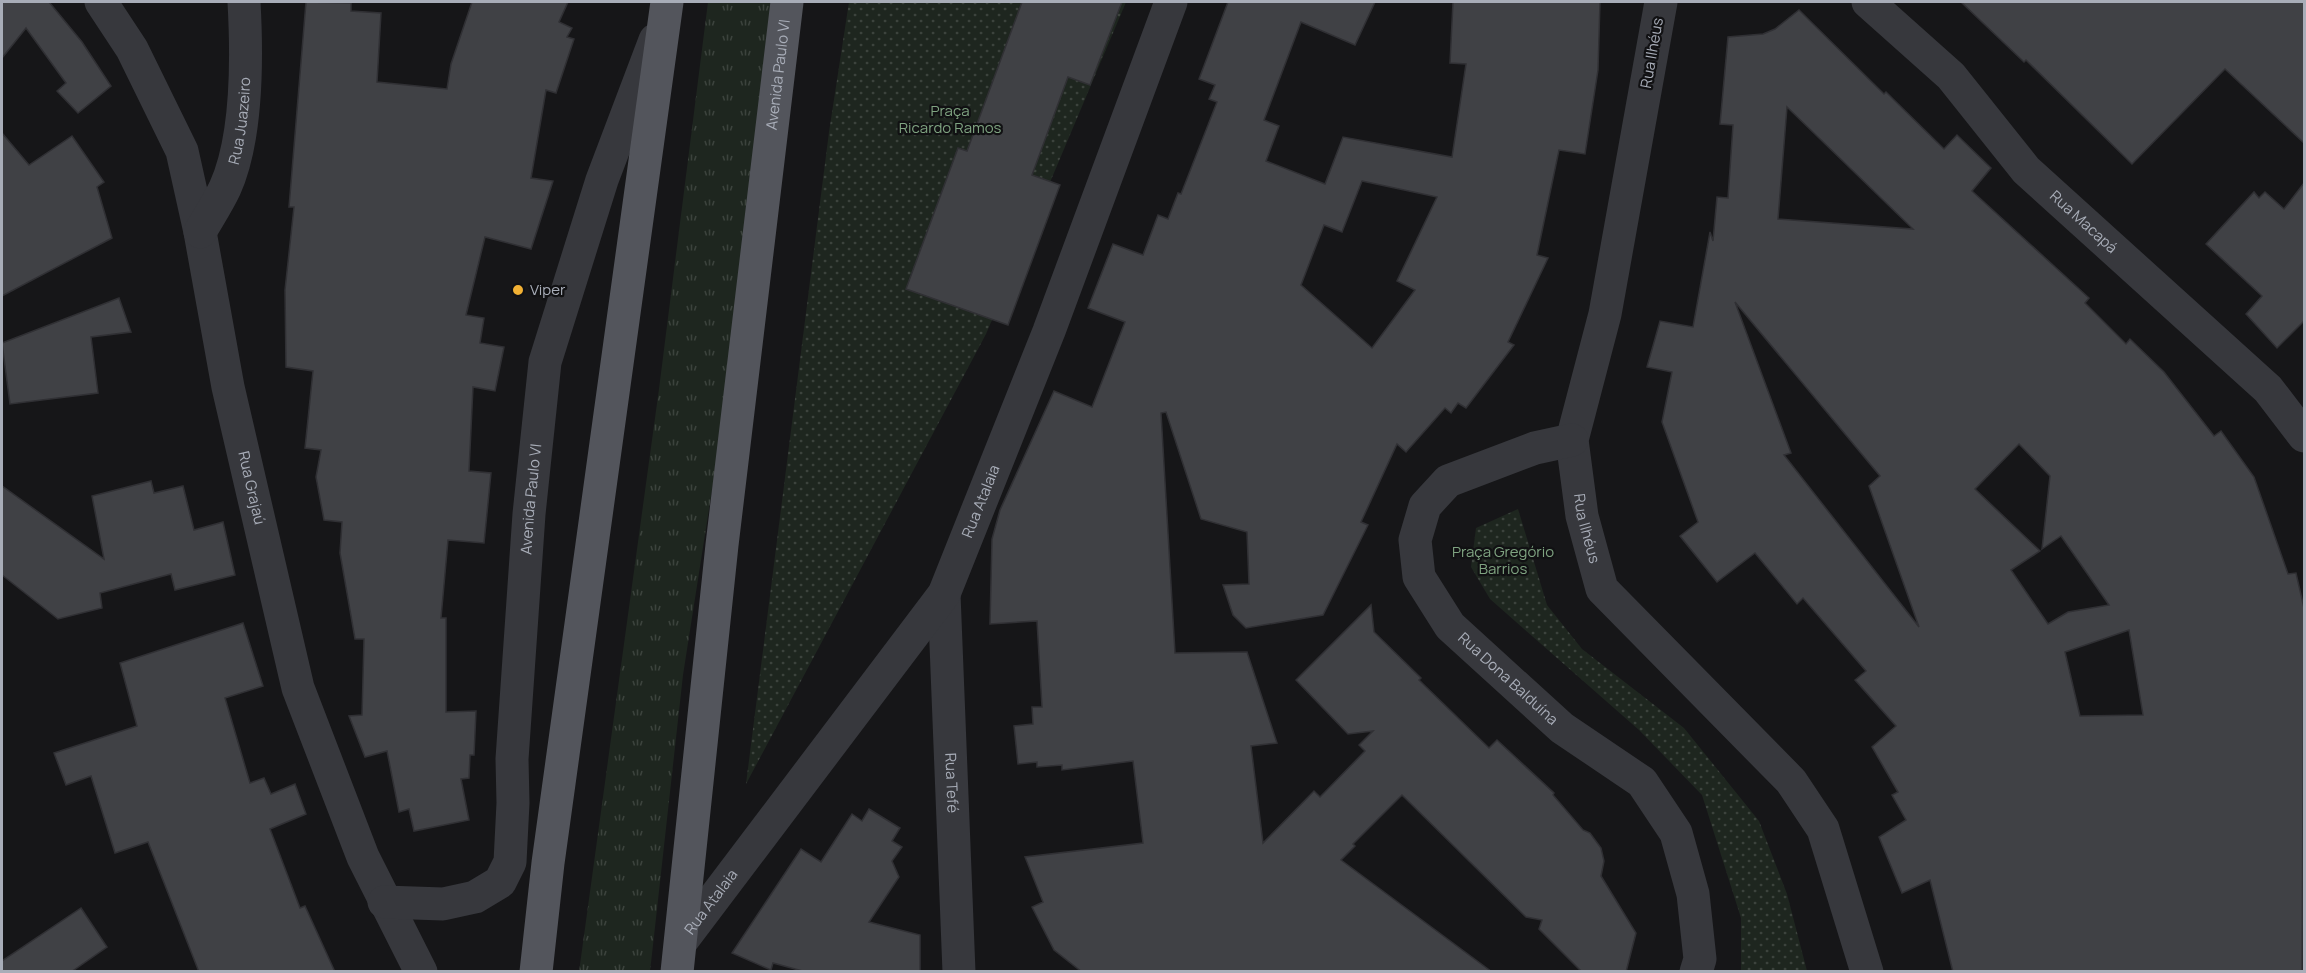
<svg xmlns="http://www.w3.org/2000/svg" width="2306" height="973" viewBox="0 0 2306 973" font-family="Manrope,sans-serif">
	<defs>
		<pattern id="grass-tufts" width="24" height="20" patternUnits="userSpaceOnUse" patternTransform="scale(1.5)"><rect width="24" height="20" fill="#1e261f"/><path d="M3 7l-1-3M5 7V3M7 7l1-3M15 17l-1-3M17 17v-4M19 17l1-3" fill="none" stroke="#3c433d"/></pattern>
		<pattern id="park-dots" width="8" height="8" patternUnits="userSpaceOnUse" patternTransform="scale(1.5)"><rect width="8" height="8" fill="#1e261f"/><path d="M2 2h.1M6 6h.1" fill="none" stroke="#3c433d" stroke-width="1.8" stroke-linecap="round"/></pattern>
	</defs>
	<rect width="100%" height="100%" fill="#161618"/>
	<path fill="url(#grass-tufts)" d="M708 2H772L727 394 683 675 652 954 650 971 579 972 659 389Z"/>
	<g fill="url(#park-dots)">
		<path d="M849 2H1126L986 334 746 784 829 132Z"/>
		<path d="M1518 509 1547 605 1582 649 1684 728 1759 821 1787 894 1807 971H1741V918L1702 795 1639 730 1490 599 1471 567 1476 528Z"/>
	</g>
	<g fill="#404145" stroke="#303034" stroke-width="1.5" fill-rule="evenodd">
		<path d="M2 2H49L82 42 111 86 78 113 57 91 66 83 26 28 2 58Z"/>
		<path d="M306 2 351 3V11L381 13 377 82 447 89 451 64 472 2H568L559 22 572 28 567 37 574 39 556 93 546 90 531 178 553 181 531 249 485 237 466 315 484 318 480 343 504 347 495 391 473 387 469 471 491 473 484 543 448 540 441 618H446V712L476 711 474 755H470L469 778 461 779 469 820 414 831 409 809 399 812 387 751 365 757 349 716 362 715 364 639H355L340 553 342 522 324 520 316 477 321 450 305 448 313 371 286 367 285 290 294 207H289Z"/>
		<path d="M1022 2H1122L1090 85 1068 77 1032 175 1060 185 1008 325 906 289 958 148 967 151Z"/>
		<path d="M1228 2H1375L1355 45 1301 22 1264 120 1279 126 1266 161 1325 184 1343 137 1452 157 1466 64 1450 63 1453 2H1600L1598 70 1585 154 1559 150 1537 255 1548 258 1508 342 1514 345 1466 408 1458 403 1451 413 1445 408 1406 452 1397 444 1361 522 1368 525 1323 615 1246 628 1233 615 1223 585 1249 584 1247 532 1201 519 1166 412 1161 413 1175 653 1247 652 1277 743 1251 746 1263 843 1314 791 1320 797 1365 751 1359 745 1373 731 1348 734 1296 680 1371 605 1374 632 1421 678 1419 680 1489 748 1497 740 1554 793 1553 795 1583 830 1590 833 1601 848 1604 861 1601 876 1636 933 1626 972H1582L1539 929 1542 920 1526 917 1402 795 1353 844 1355 846 1341 860 1492 972H1082L1054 950 1032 907 1043 902 1025 857 1143 843 1133 761 1062 770V765L1037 767V762L1018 764 1014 726 1033 724 1032 707H1042L1037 621 990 624 992 539 1000 510 1054 391 1092 407 1125 322 1088 308 1113 244 1143 255 1158 215 1168 219 1178 193 1181 194 1217 102 1209 99 1215 85 1199 79ZM1362 181 1437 197 1397 281 1415 290 1372 348 1301 285 1324 225 1342 232Z"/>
		<path d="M1961 2H2304V143L2225 69 2132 164 2026 60 2024 62Z"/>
		<path d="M1799 10 1884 94 1886 92 1944 149 1957 135 1991 168 1972 191 2089 298 2085 303 2126 344 2130 339 2164 372 2214 436 2221 431 2254 477 2288 574 2296 573 2304 608 2302 972H1953L1930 880 1902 893 1879 837 1906 820 1892 795 1898 792 1872 747 1896 726 1855 680 1866 671 1803 598 1797 604 1755 553 1717 582 1680 536 1698 522 1662 422 1672 372 1647 367 1660 321 1693 327 1710 232 1713 241 1717 197 1728 198 1733 125 1720 124 1728 37 1763 34 1775 29ZM1787 107 1913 229 1778 219ZM1735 302 1880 476 1869 486 1919 627 1784 455 1791 453ZM2019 444 2050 476 2042 549 2061 536 2109 605 2068 612 2048 624 2011 570 2040 551 1975 489ZM2129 630 2143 715 2080 716 2065 652Z"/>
		<path d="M2 133 29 165 72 136 104 182 97 187 112 238 2 296Z"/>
		<path d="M2304 183V321L2277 348 2246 314 2262 296 2206 244 2254 192 2259 198 2265 192 2284 209Z"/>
		<path d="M119 298 131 332 91 337 98 393 10 404 2 343Z"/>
		<path d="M151 481 154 493 183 486 194 530 223 522 235 575 175 590 171 574 100 593 102 608 58 619 2 575V486L104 559 92 496Z"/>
		<path d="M243 623 263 686 225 698 250 783 264 778 271 794 295 784 306 814 270 829 300 908 305 906 335 972H199L148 842 115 853 91 776 66 785 54 753 137 726 120 663Z"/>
		<path d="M869 809 900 828 892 841 902 847 892 861 899 877 869 922 920 935V972H806L773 963 771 970 732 953 801 849 821 862 852 814 862 821Z"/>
		<path d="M81 908 107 947 71 972H2V961Z"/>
	</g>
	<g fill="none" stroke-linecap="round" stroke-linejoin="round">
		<g stroke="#37383d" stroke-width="33">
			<path id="s1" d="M101 2 132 49 182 151 200 232 228 387 298 688 363 857 421 972"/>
			<path id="s2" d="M1661 2 1605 314 1572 440 1582 516 1602 589 1791 781 1823 829 1867 972"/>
			<path id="s3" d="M1868 2 1951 76 2026 170 2268 389 2304 436"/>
			<path id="s4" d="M200 232C208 218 218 203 225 188 248 137 247 56 244 2"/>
			<path id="s5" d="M1572 440 1535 448 1448 481 1425 506 1415 540 1419 577 1450 626 1562 728 1642 782 1676 833 1693 894 1700 959 1696 972"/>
			<path id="s6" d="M944 594 959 972"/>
			<path id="s7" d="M384 902 443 904 475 897 500 882 510 862 513 803 512 759 529 514 545 362 602 180 655 40"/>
			<path id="s8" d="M681 942 944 594 1049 331 1171 2"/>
		</g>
		<g stroke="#53555c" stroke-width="33">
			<path d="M536 972 548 863 667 2"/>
			<path id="s9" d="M677 972 722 545 787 2"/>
		</g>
	</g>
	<circle fill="#f2b134" stroke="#111113" stroke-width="2" cx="518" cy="290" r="6"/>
	<g text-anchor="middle" stroke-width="4.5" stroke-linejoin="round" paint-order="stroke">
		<g font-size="15" fill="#a8adb8" stroke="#111113">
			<text transform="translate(1652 53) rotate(-80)" y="5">Rua Ilhéus</text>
			<text dy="5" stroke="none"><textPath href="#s9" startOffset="903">Avenida Paulo VI</textPath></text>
			<text dy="5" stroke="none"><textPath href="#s4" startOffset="120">Rua Juazeiro</textPath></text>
			<text dy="5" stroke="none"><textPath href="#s3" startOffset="309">Rua Macapá</textPath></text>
			<text dy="5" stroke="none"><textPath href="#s1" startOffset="514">Rua Grajaú</textPath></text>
			<text dy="5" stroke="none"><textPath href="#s7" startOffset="507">Avenida Paulo VI</textPath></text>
			<text dy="5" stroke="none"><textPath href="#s8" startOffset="536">Rua Atalaia</textPath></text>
			<text dy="5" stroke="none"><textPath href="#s2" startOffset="537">Rua Ilhéus</textPath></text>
			<text dy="5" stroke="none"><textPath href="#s5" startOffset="374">Rua Dona Balduína</textPath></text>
			<text dy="5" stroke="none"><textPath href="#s6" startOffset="189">Rua Tefé</textPath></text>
			<text dy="5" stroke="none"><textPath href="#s8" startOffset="50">Rua Atalaia</textPath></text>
		</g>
		<g font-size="15" fill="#7fa381" stroke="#111113">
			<text x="950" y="116">Praça<tspan x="950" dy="17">Ricardo Ramos</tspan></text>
			<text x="1503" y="557">Praça Gregório<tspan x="1503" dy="17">Barrios</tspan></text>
		</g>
		<g font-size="15" fill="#a8adb8" stroke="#111113" text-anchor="start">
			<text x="530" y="295">Viper</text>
		</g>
	</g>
	<rect width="2306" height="973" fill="none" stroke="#a8adb8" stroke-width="6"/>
</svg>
